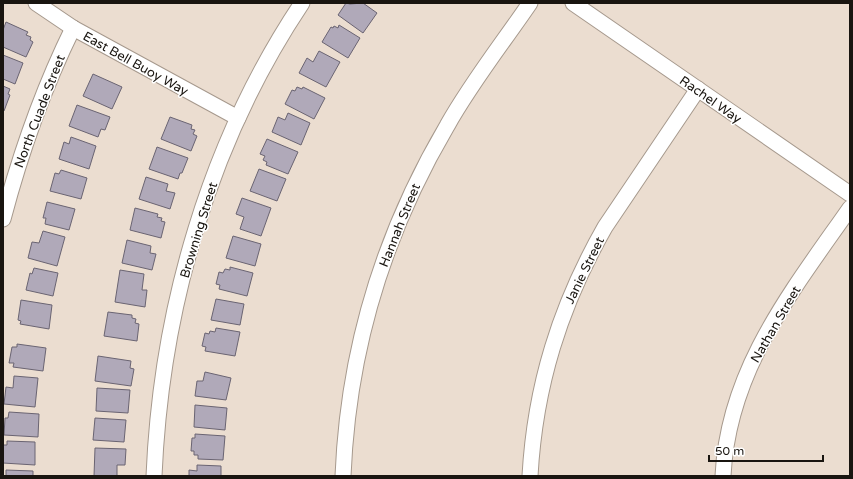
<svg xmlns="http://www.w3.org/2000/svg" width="853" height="479" viewBox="0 0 853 479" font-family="'Varela Round',sans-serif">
	<rect width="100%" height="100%" fill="#ebddd0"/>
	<g fill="#b0a9b9" stroke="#6a6472">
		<path d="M346 3 350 4 363 3 377 13 363 33 338 15Z"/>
		<path d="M6 22 28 32 26 35 31 37 30 40 33 42 26 57 3 47V30Z"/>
		<path d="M339 25 360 38 348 58 322 42 331 27 333 28 334 26 338 28Z"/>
		<path d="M319 51 340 62 326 87 299 73 307 58 313 62Z"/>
		<path d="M3 55 23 63 15 84 3 79Z"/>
		<path d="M93 74 122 87 112 109 83 96Z"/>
		<path d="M3 86 10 89 8 94 10 95 4 111H3Z"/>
		<path d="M297 87 302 89 303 87 325 98 314 119 285 104 292 90 295 91Z"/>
		<path d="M77 105 110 117 105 130 101 129 98 137 69 126Z"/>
		<path d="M288 113 310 123 301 145 272 132 278 117 285 120Z"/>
		<path d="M170 117 192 125 191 129 195 130 193 134 197 136 191 151 161 139Z"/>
		<path d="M71 137 96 146 89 169 59 159 64 142 69 144Z"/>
		<path d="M267 139 298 152 288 174 266 165 267 162 263 160 265 156 260 154Z"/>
		<path d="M157 147 188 158 182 173H180L178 179 149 169Z"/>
		<path d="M259 169 286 179 277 201 250 191Z"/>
		<path d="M61 170 87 178 81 199 50 191 55 173 59 174Z"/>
		<path d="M146 177 168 184 166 191 175 193 170 209 139 199Z"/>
		<path d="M242 198 271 208 261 236 240 229 244 217 236 214Z"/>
		<path d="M47 202 75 209 69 230 45 224 46 218H43Z"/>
		<path d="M135 208 158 214 157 217 162 218 161 221 165 222 161 238 130 230Z"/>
		<path d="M43 231 65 237 57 266 28 258 32 242 39 243Z"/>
		<path d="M233 236 261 244 255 266 226 258Z"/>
		<path d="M127 240 151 246 150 253 156 254 152 270 122 263Z"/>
		<path d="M230 267 253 273 247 296 219 289 220 285 216 284 219 272 223 273 225 269 230 270Z"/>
		<path d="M34 268 58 273 53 296 26 290 30 273 32 274Z"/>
		<path d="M120 270 144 274 142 290H147L145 307 115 302Z"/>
		<path d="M216 299 244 304 240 325 211 320Z"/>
		<path d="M21 300 52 305 49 329 20 324 21 321 18 320Z"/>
		<path d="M108 312 132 315V318L136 319 135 323 139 324 137 341 104 336Z"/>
		<path d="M216 328 240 332 235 356 205 351 206 347 202 346 205 333 209 334 210 331 215 332Z"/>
		<path d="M17 344 46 348 43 371 13 367 14 363H9L12 347H17Z"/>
		<path d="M98 356 131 361 130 368 134 369 131 386 95 381Z"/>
		<path d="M205 372 231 378 226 400 195 396 197 381H203Z"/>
		<path d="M14 376 38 378 35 407 4 404 6 387 13 388Z"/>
		<path d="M97 388 130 390 128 413 96 411Z"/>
		<path d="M195 405 227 408 225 430 194 427Z"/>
		<path d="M9 412 39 414 38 437 4 435 5 418H8Z"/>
		<path d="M95 418 126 420 124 442 93 440Z"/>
		<path d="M195 434 225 436 223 460 198 459V455H194V451H191L192 438H195Z"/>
		<path d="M7 441 35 442V465L3 463V445H7Z"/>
		<path d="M95 448 126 449 125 465H117V476H94Z"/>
		<path d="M197 465 221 466V476H189V470L197 471Z"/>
		<path d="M6 470 33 471V476H6Z"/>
	</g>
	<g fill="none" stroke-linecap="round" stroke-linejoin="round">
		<g stroke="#a6998d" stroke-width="17">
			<g id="minor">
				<path d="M36 3 73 28 238 118"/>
				<path d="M573 3 850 194"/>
				<path d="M3 219C21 151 42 91 73 28"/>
				<path d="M154 476C161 310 209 142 302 3"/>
				<path d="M343 476C348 352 384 233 447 126 471 83 502 44 530 3"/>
				<path d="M530 476C535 386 560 306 605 227L698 89"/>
				<path d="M723 476C728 370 792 291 850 208"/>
			</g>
		</g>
		<use href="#minor" stroke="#fff" stroke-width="15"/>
	</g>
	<g text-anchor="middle" stroke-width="3" stroke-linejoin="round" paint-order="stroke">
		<g font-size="13" fill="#191510" stroke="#fff">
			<text transform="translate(136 63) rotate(29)" y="5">East Bell Buoy Way</text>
			<text transform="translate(711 99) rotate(35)" y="5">Rachel Way</text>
			<text transform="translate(39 111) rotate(-69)" y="5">North Cuade Street</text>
			<text transform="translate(399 225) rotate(-68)" y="5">Hannah Street</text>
			<text transform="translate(198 230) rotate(-73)" y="5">Browning Street</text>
			<text transform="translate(584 270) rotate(-64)" y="5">Janie Street</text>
			<text transform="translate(775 324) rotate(-60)" y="5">Nathan Street</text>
		</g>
	</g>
	<rect width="853" height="479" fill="none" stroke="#191510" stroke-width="8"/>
	<path d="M709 455v6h114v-6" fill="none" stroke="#191510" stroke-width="2"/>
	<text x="715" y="455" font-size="12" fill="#191510" stroke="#ffffff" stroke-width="3" paint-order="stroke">50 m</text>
</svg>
